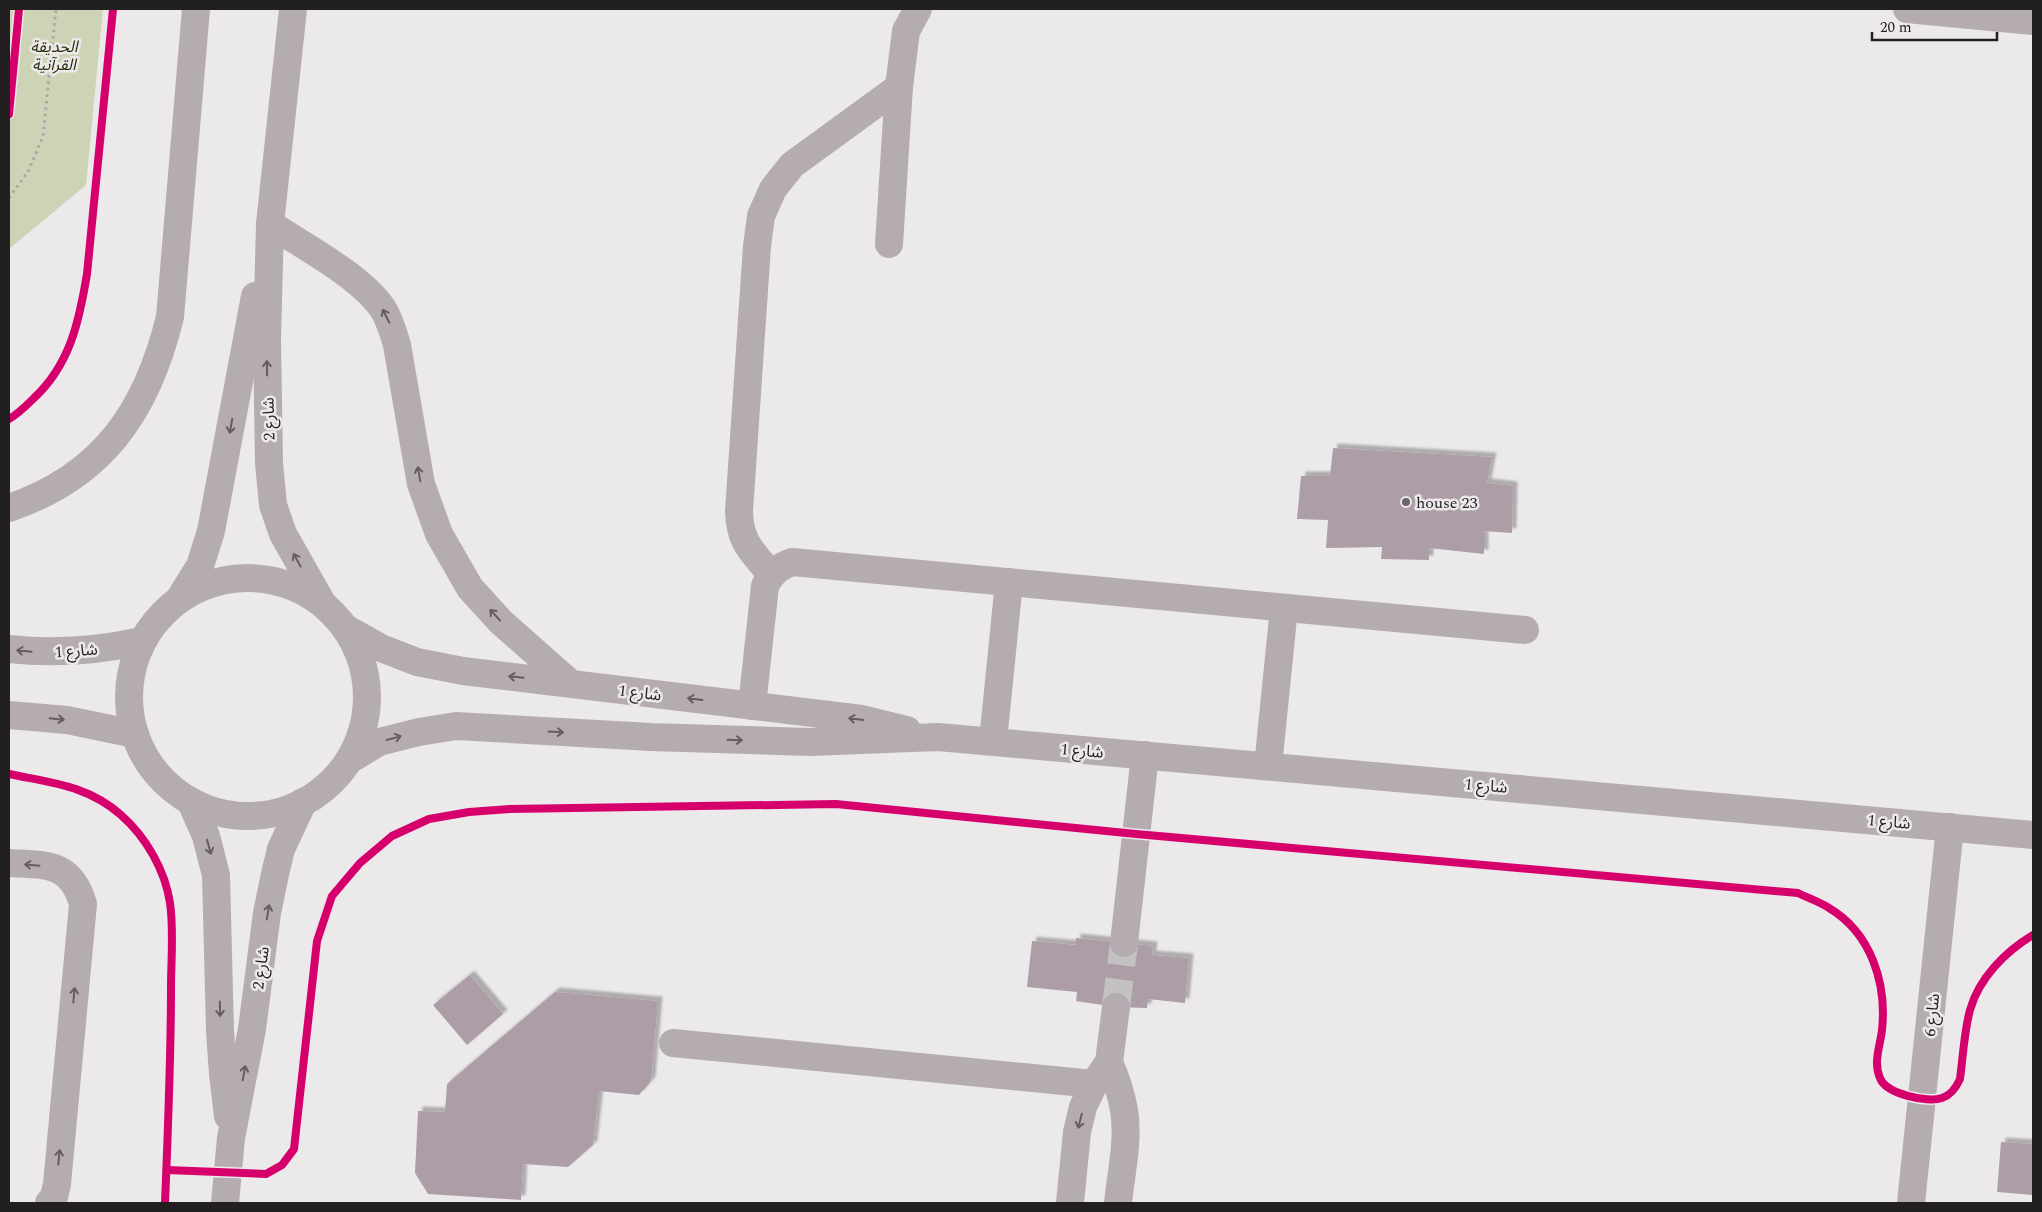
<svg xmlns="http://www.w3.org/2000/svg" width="2042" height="1212" viewBox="0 0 2042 1212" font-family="Spectral,'Noto Sans Arabic',serif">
	<defs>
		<filter id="shadow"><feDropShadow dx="4.5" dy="-4.5" stdDeviation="1" flood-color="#0004"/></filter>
	</defs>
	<rect width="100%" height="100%" fill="#ece9eb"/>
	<path fill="#cdd4b6" d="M9 9H103L86 185 9 249Z"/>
	<g fill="#ac9da7" filter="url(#shadow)">
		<path d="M1333 448 1492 457 1487 483 1513 486 1512 533 1484 531V554L1429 548V560L1381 559 1382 547 1326 548 1328 520 1297 519 1301 476H1330Z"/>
		<path d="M1076 938 1153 946 1152 955 1189 958 1185 1003 1148 999 1147 1008 1116 1007 1076 1001 1077 992 1027 987 1032 941 1076 945Z"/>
		<path d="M470 975 503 1014 467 1045 433 1005Z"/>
		<path d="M555 992 658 1001 651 1081 639 1095 599 1091 593 1145 568 1167 523 1164 521 1200 428 1194 415 1173 418 1111 445 1112 447 1084Z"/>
		<path d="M2001 1142 2033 1144V1195L1997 1192Z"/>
	</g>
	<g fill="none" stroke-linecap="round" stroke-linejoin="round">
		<path stroke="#c3c1c2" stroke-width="28" stroke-dasharray="28 14" stroke-linecap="butt" d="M1116 1007 1124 943"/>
		<path stroke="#aca5aa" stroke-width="3" stroke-dasharray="2.5 4" stroke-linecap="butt" d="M9 198 29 170 43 136 56 9"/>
		<g stroke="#b5acb1" stroke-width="28">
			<path d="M293 9 270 224 267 340 269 463 273 505 283 534 321 601"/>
			<path d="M1907 9 2033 21"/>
			<path d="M270 224C303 246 361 276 383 309 390 320 393 332 397 345L421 484 439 534 470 588 501 622 570 683"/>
			<path d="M889 244 899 87 906 31 918 9"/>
			<path d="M9 508C103 476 147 411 170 317L196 9"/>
			<path d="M771 575C752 550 740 544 739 511L757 246 761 216 773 189 792 165 899 87"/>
			<circle cx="248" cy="697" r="119"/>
			<path d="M180 598 200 566 211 531 255 296"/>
			<path d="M347 629 381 648 417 662 463 671 862 719 907 730"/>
			<path d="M9 649C54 654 97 651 142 641"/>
			<path d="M752 706 765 586C772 573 778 567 792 562L1525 630"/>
			<path d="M9 715 67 720 135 734"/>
			<path d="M993 741 1009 582"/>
			<path d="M351 759 379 742 419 732 456 726 651 737 810 742 938 737 2033 835"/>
			<path d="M1268 766 1284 608"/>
			<path d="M191 802 206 836 216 875 220 1031 223 1074 228 1116"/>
			<path d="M9 863C46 865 71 862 83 904L57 1184 54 1197 49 1203"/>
			<path d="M1124 943 1145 755"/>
			<path d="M673 1043 1094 1084"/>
			<path d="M1109 1062C1116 1078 1121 1093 1124 1110 1129 1140 1121 1173 1118 1203"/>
			<path d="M225 1203 231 1138 252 1029 267 913 275 874 281 849 303 802"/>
			<path d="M1070 1203 1077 1132 1083 1107 1094 1084 1109 1062 1116 1007"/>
			<path d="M1911 1203 1950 827"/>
		</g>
		<g stroke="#ede8eb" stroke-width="11">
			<g id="cycleway">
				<path d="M9 114 19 9"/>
				<path d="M9 419C18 414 25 407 33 399 70 365 79 322 87 274L113 9"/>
				<path d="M9 774C51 783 87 785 121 815 146 837 165 870 170 903 174 930 171 960 171 987 171 1059 168 1131 165 1203"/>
				<path d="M167 1170 266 1174 282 1165 294 1149 317 941 332 896 360 863 392 836 429 819 469 812 510 809 836 804 1136 834 1798 893C1808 898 1820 902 1829 908 1871 933 1887 983 1882 1030 1880 1047 1873 1062 1880 1078 1886 1094 1927 1103 1942 1098 1951 1095 1956 1088 1960 1079 1963 1057 1964 1032 1970 1010 1979 978 2005 952 2033 935"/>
			</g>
		</g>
		<use href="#cycleway" stroke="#d6006c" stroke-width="8"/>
	</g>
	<defs><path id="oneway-shaft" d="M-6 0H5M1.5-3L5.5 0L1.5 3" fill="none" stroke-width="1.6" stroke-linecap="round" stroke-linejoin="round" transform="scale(1.25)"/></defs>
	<g stroke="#645e61">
		<use href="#oneway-shaft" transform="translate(386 316) rotate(-117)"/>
		<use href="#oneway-shaft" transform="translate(267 368) rotate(-91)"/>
		<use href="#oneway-shaft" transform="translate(231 426) rotate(100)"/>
		<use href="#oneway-shaft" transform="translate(419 474) rotate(-100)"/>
		<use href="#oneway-shaft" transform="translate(297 560) rotate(-119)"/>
		<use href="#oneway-shaft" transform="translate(495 615) rotate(-133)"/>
		<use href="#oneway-shaft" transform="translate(24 651) rotate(-174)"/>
		<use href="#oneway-shaft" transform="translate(516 677) rotate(-174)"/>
		<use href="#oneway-shaft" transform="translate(695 699) rotate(-173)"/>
		<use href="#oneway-shaft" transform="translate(57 719) rotate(6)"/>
		<use href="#oneway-shaft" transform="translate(856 719) rotate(-173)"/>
		<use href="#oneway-shaft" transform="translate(556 732) rotate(3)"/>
		<use href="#oneway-shaft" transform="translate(394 738) rotate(-15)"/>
		<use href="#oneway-shaft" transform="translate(735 740) rotate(2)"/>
		<use href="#oneway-shaft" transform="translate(209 847) rotate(75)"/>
		<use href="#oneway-shaft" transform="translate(32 865) rotate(-175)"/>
		<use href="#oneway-shaft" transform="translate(268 912) rotate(-81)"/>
		<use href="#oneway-shaft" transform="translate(74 995) rotate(-85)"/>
		<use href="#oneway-shaft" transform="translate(220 1009) rotate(89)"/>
		<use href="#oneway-shaft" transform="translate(244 1073) rotate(-80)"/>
		<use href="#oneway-shaft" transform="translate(1080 1121) rotate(104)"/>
		<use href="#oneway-shaft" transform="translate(59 1157) rotate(-85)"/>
	</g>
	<circle fill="#686667" stroke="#ede8eb" stroke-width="2" cx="1406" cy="502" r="5"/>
	<g text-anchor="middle" stroke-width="5" stroke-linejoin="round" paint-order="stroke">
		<g font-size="16" font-style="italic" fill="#29310c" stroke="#ede8eb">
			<text x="54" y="52">الحديقة<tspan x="54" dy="18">القرآنية</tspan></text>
		</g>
		<g font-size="16" fill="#211f20" stroke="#ede8eb">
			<text transform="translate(268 419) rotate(-91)" y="6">شارع 2</text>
			<text transform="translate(76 650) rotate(-4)" y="6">شارع 1</text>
			<text transform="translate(640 692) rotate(7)" y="6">شارع 1</text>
			<text transform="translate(1082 750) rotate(5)" y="6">شارع 1</text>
			<text transform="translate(1486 785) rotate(5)" y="6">شارع 1</text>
			<text transform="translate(1889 821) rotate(5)" y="6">شارع 1</text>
			<text transform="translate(260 968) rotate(-82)" y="6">شارع 2</text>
			<text transform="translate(1931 1015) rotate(-84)" y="6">شارع 6</text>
		</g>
		<g font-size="16" fill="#211f20" stroke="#ede8eb" text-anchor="start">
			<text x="1416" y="508">house 23</text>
		</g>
	</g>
	<rect width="2042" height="1212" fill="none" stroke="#211f20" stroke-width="20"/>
	<path d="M1872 32v8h125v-8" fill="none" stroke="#211f20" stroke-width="2.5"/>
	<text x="1880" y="32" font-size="15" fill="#211f20" stroke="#ede8eb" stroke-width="4" paint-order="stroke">20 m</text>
</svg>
